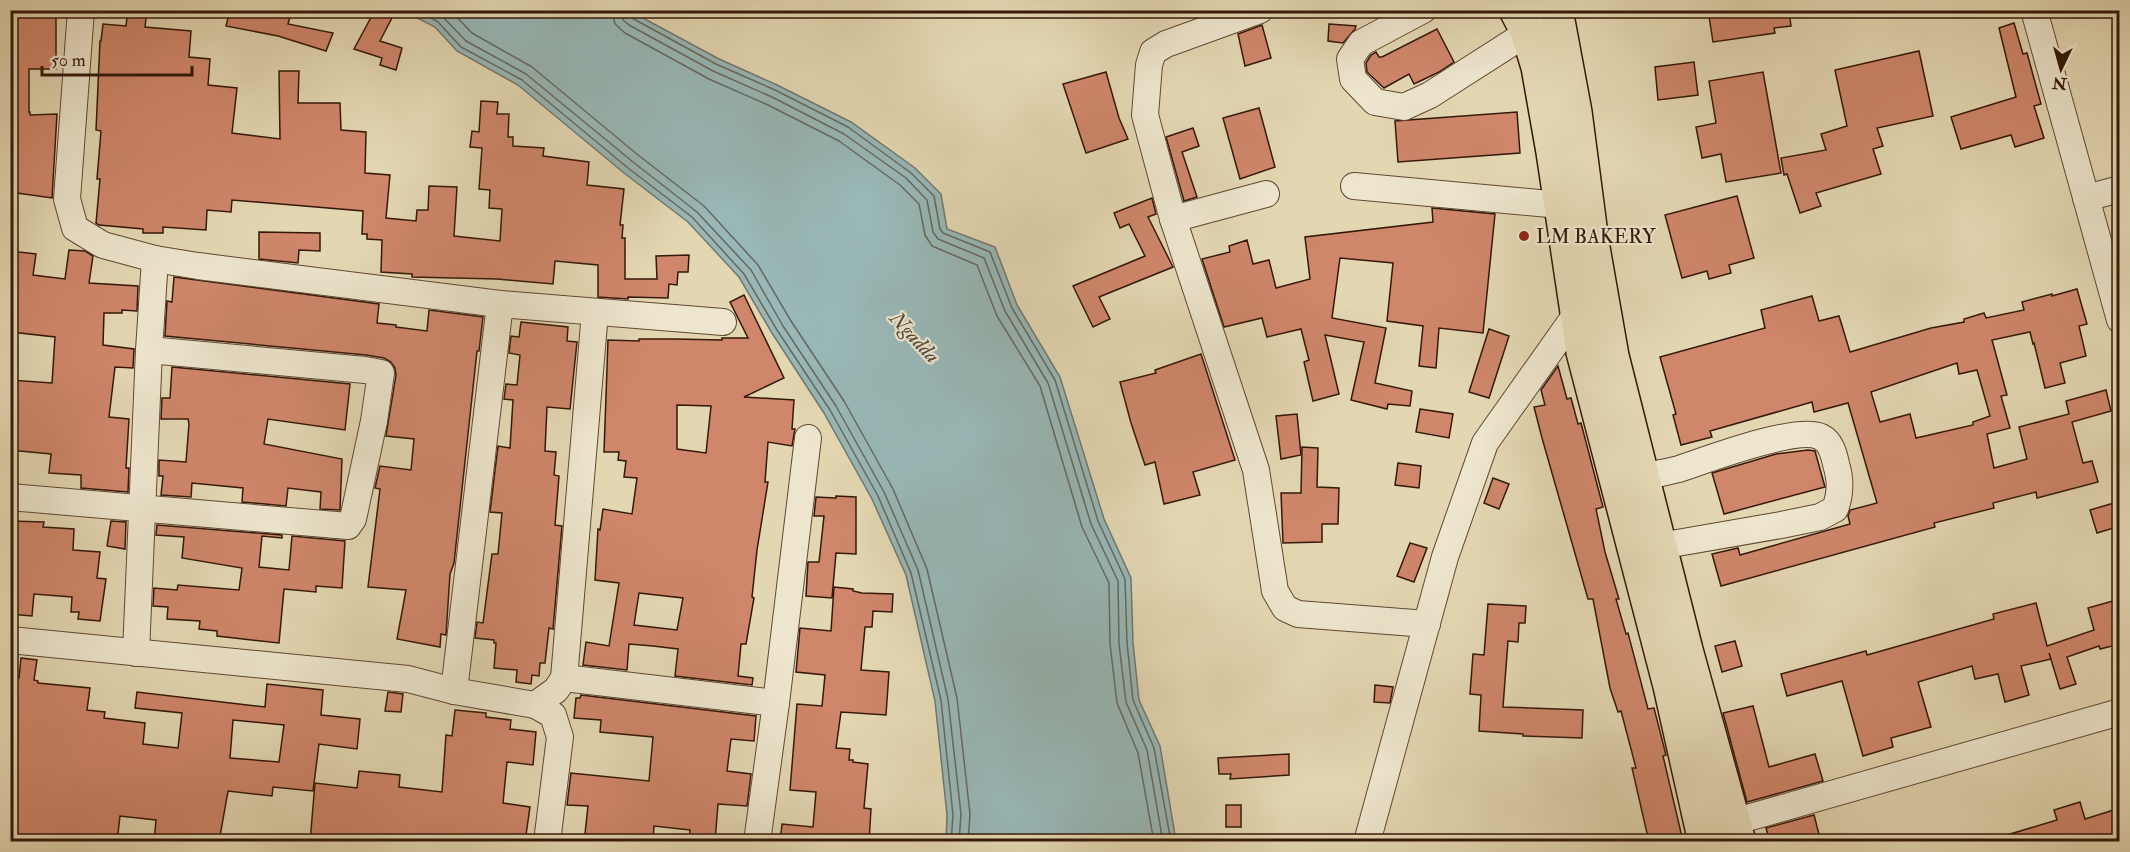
<svg xmlns="http://www.w3.org/2000/svg" width="2130" height="852" viewBox="0 0 2130 852" font-family="'IM FELL Double Pica',serif">
	<rect width="100%" height="100%" fill="#e3d7b2"/>
	<filter id="stains"><feTurbulence type="fractalNoise" baseFrequency=".00333" numOctaves="4"/><feColorMatrix values="0 0 0 0 .2 0 0 0 0 .09 0 0 0 0 .02 0 0 0 .5 -.17"/></filter>
	<radialGradient id="worn" r=".72"><stop offset=".6" stop-color="#630" stop-opacity="0"/><stop offset="1" stop-color="#630" stop-opacity=".3"/></radialGradient>
	<path fill="#98b7b6" stroke="#707771" stroke-width="1.5" d="M404 11H630L719 59 777 85 851 122 915 168 941 194 947 229 995 247 1017 305 1060 377 1104 519 1131 578 1133 643 1139 700 1160 746 1176 841H946L947 815 935 701 906 575 872 499 824 413 772 333 739 277 688 222 624 173 518 85 457 51 435 27Z"/>
	<g fill="none" stroke-linecap="round" stroke-linejoin="round">
		<g stroke="#666860" stroke-width="1.5">
			<path d="M417 10 438 22 461 47 522 80 628 168 692 217 744 274 777 330 830 410 878 496 911 573 941 700 953 815 951 842"/>
			<path d="M432 10 444 18 466 41 526 74 633 162 697 212 751 270 783 326 836 406 884 492 918 570 948 699 961 814 959 842"/>
			<path d="M450 10 472 33 532 67 638 155 704 206 758 265 791 321 844 401 893 489 927 569 957 698 970 814 968 842"/>
			<path d="M612 10 615 24 625 33 709 79 768 105 839 141 900 185 919 204 925 235 932 246 977 265 997 316 1040 386 1082 527 1109 583 1110 644 1117 703 1138 753 1154 842"/>
			<path d="M621 10 623 20 629 25 713 71 772 97 844 134 906 178 927 200 933 232 938 239 984 258 1005 311 1048 383 1091 524 1118 581 1119 644 1126 702 1147 750 1163 842"/>
			<path d="M629 10 632 18 716 64 775 90 848 127 911 173 934 196 940 229 943 233 990 252 1012 308 1055 380 1098 521 1125 579 1127 643 1133 700 1154 748 1171 842"/>
		</g>
	</g>
	<g fill="#cf866b" stroke="#341809" stroke-width="1.5" fill-rule="evenodd">
		<path d="M10 10H56V69H29V112H30V115L57 114 52 198 10 192 13 87H10Z"/>
		<path d="M128 10H147L145 27 191 31 189 57 210 59 208 85 237 88 232 133 280 139 279 71H299L298 103H340L341 130 366 132 365 173 390 175 386 218 416 221 417 210H428L429 186 457 187 454 236 500 241 502 209 489 208 490 190 479 189 482 148 470 147 472 131 479 132 481 101 498 102 497 114H509L508 137H513V146L544 148 543 156 589 162 587 185 624 189 620 225H623L622 238H625V279H657L656 256 689 255 688 272H678L677 285 669 284 668 298 628 297V299L598 297V265L555 261 553 284 497 279 412 277V274L381 272 382 240 367 239V234H362L363 211 232 200 231 212 207 210 206 230 163 227V233H143V229L99 225 96 223 100 179H97L101 131 96 130 100 41H101L103 24 126 26Z"/>
		<path d="M230 10H292L288 24 333 33 326 51 278 36 226 26Z"/>
		<path d="M375 10H396L380 41 402 48 396 70 380 65 382 58 354 49Z"/>
		<path d="M1708 10H1789L1791 26 1774 28 1775 33 1713 42Z"/>
		<path d="M2014 23 2023 54 2027 53 2041 104 2034 106 2044 138 2015 147 2011 135 1961 149 1951 117 2016 97 1999 28Z"/>
		<path d="M1329 24 1356 26 1355 29 1343 43 1328 41Z"/>
		<path d="M1262 25 1271 58 1245 66 1238 34Z"/>
		<path d="M1437 29 1454 62 1439 72 1414 84 1409 74 1384 88 1367 72 1366 63 1371 55 1376 52 1379 57H1382Z"/>
		<path d="M1919 51 1933 116 1877 128 1883 146 1873 149 1881 174 1816 193 1821 206 1800 213 1787 174 1784 175 1781 158 1826 150 1821 134 1847 126 1835 70Z"/>
		<path d="M1694 62 1698 95 1658 100 1655 67Z"/>
		<path d="M1106 72 1119 118 1128 139 1086 153 1063 84Z"/>
		<path d="M1763 72 1781 173 1726 182 1721 154 1702 158 1696 127 1716 123 1709 81Z"/>
		<path d="M1259 108 1275 167 1240 179 1223 118Z"/>
		<path d="M1517 112 1520 153 1398 162 1395 121Z"/>
		<path d="M1193 128 1199 146 1182 152 1197 197 1184 201 1166 137Z"/>
		<path d="M1737 196 1754 258 1729 265 1731 273 1709 279 1707 271 1682 278 1665 215Z"/>
		<path d="M1152 198 1156 214 1148 217 1173 267 1099 297 1110 319 1093 327 1073 286 1145 256 1129 224 1120 228 1114 213Z"/>
		<path d="M1432 208 1495 214 1483 333 1439 328 1436 368 1419 366 1423 326 1387 321 1393 263 1340 258 1332 318 1386 328 1375 383 1412 391 1410 406 1388 404 1387 409 1351 400 1364 342 1325 335 1339 394 1313 401 1304 362 1309 360 1301 329 1267 337 1262 318 1224 327 1202 259 1230 252 1229 246 1247 240 1253 264 1269 260 1276 288 1310 279 1305 237 1433 222Z"/>
		<path d="M259 232 320 233V251L299 250 298 263 259 259Z"/>
		<path d="M69 250 85 251 93 256 89 283 138 286 137 311 122 310V313H104L103 345 134 349 133 368 115 367 109 417 129 419 126 468H129L128 492 81 488V475L49 473 51 454 10 450V380L52 383 55 337 11 332 15 291 10 290V251L36 254 33 275 65 279Z"/>
		<path d="M174 277 379 304 377 323 396 325V327L427 331 429 310 483 317 479 351H477L454 563 450 574 446 635 441 634 440 647 397 639 406 590 368 587 380 489 375 488 380 466 411 470 414 439 386 436 396 375 395 368 391 362 384 358 366 355 165 336 167 301 172 302Z"/>
		<path d="M2077 289 2087 324 2079 326 2086 356 2060 363 2065 383 2045 388 2034 343 2033 344 2030 332 1992 340 2007 395 2001 396 2010 428 1987 434 1994 468 2027 459 2019 427 2069 414 2066 401 2106 390 2111 411 2072 422 2083 463 2092 461 2098 482 2037 498 2036 492 1993 503 1994 508 1934 523 1935 527 1721 586 1712 554 1738 548 1740 555 1850 524 1848 516 1850 510 1877 503 1848 403 1814 412 1812 402 1710 431 1712 437 1681 445 1673 415 1676 414 1660 357 1765 328 1761 310 1812 296 1819 321 1839 316 1850 352 1931 328 1964 322V319L1984 313 1986 318 2024 310 2022 302 2052 294V296ZM1957 363 1959 374 1977 370 1990 416 1973 422V425L1916 438 1910 414 1880 422 1871 392Z"/>
		<path d="M744 295 784 378 744 397 794 400 792 429H795L792 446 768 442 765 482H768L757 550 752 597 754 598 746 644H741L738 676 753 678 752 685 675 676 678 649 653 646 629 644 627 670 583 665 586 642 609 646 619 583 595 580 598 529 600 530 603 509 632 514 637 478 624 477 626 461 618 460 619 452H604L608 340 639 341V339H675L722 340V338H748L730 302ZM677 405 711 406 706 453 677 449ZM639 593 683 598 677 630 634 625Z"/>
		<path d="M521 322 568 327 567 341 577 342 570 409 547 407 545 451 556 452 554 475 559 476 555 525 562 526 553 629 549 628 545 663H540L539 676 532 675 531 684 516 682 517 670 494 668 496 643H494V640L475 638 477 622 483 623 492 554H498L502 513 490 512 498 446 510 448 513 400 504 399 506 384 517 385 520 355 509 353 511 336 519 337Z"/>
		<path d="M1489 329 1509 336 1489 398 1469 392Z"/>
		<path d="M1201 354 1235 460 1193 472 1200 495 1164 504 1155 462 1145 465 1131 423 1120 382 1156 373 1155 370Z"/>
		<path d="M1558 366 1567 399 1571 398 1578 424 1581 423 1603 507 1596 509 1605 552 1619 599H1616L1626 634 1628 633 1648 709 1654 708 1666 755 1663 756 1682 837 1663 842H1649L1632 768H1636L1621 711 1618 712 1610 688 1593 599H1588L1542 438 1534 407 1545 405 1541 390Z"/>
		<path d="M172 367 350 384 345 430 268 419 264 444 342 459 340 510 320 509 321 492 288 488 286 506 242 502 243 488 192 483 191 497 161 495 163 476H159V460L186 462 189 424 188 419H161L162 398H170Z"/>
		<path d="M1420 409 1453 414 1449 438 1416 432Z"/>
		<path d="M1297 414 1301 455 1281 459 1276 416Z"/>
		<path d="M1302 447 1318 448 1317 487 1339 488 1338 524H1322V542L1283 543 1281 493H1301Z"/>
		<path d="M1808 450 1815 451 1825 487 1724 514 1712 473 1776 454Z"/>
		<path d="M1398 463 1421 466 1419 488 1395 485Z"/>
		<path d="M1493 478 1509 484 1499 509 1484 503Z"/>
		<path d="M836 496 856 497V554L836 553 832 598 806 596 808 562H819L824 516H814L816 497 836 498Z"/>
		<path d="M2114 503 2120 526 2097 533 2090 510Z"/>
		<path d="M10 521 44 522 43 527 74 529 73 550 100 552 97 578 106 579 100 621 78 619 79 612H71L72 597 34 594 32 616 10 614V578L15 538H10Z"/>
		<path d="M111 521 126 522 125 549 107 546Z"/>
		<path d="M157 525 282 535V538L262 536 259 567 289 570 292 536 345 541 342 588 316 586V592L284 589 279 643 217 636V631L199 629 200 621 167 619 168 607 153 606 154 588 177 590 178 585 239 590 242 568 182 558 184 537 156 535Z"/>
		<path d="M1410 543 1427 548 1414 582 1397 576Z"/>
		<path d="M834 587 853 589V591L862 593 893 594 892 612 873 611 872 627H865L861 670 889 672 886 715 841 712 836 748 850 749 849 760H853V762L868 764 864 808 871 809 869 842H780L782 824 813 827 816 792 790 790 797 704 822 706 825 675 796 672 800 628 831 631Z"/>
		<path d="M2120 599V644L2100 649 2099 646 2067 657 2076 684 2060 689 2049 653 2051 659 2021 666 2029 695 2005 702 1998 674 1975 679 1972 666 1918 682 1931 727 1891 738 1893 747 1863 756 1842 681 1787 696 1781 674 1866 651 1867 655 1994 619 1993 614 2036 603 2047 646 2094 630 2088 608Z"/>
		<path d="M1488 604 1526 606 1525 623H1519L1518 642 1508 641 1503 707 1583 710 1582 738 1523 736V734L1479 731 1481 695 1470 694 1473 654 1484 655Z"/>
		<path d="M1735 641 1742 666 1722 672 1715 646Z"/>
		<path d="M21 658 37 660 34 680 38 681V683L90 688 87 710 105 712 104 718 145 723 143 744 178 748 182 713 135 708 137 692 265 707 267 684 323 690 321 715 360 719 357 749 319 744 313 791 273 787 272 796 228 791 219 842H154L156 820 120 816 117 842H68L10 834V690L12 677 19 678ZM233 720 284 725 279 762 230 758Z"/>
		<path d="M1375 685 1393 687 1390 703 1374 702Z"/>
		<path d="M388 692 403 694 401 712 385 711Z"/>
		<path d="M581 695 756 716 754 741 731 739 727 771 751 774 747 806 718 804 715 842H689L690 830 654 826 653 841 585 834 588 806 567 805 571 773 649 781 653 737 600 732 601 720 574 718 576 698H580Z"/>
		<path d="M1753 706 1769 767 1815 754 1823 781 1747 802 1723 713Z"/>
		<path d="M455 710 486 713V717L511 720 510 729 536 732 533 765 507 762 503 803 530 807 525 842H310L315 783 357 788 359 771 400 775 399 787 442 792 446 735 452 736Z"/>
		<path d="M1289 754V775L1230 779 1231 774H1219L1218 758Z"/>
		<path d="M2080 802 2085 819 2120 808V842H2001L2000 837 2057 820 2054 810Z"/>
		<rect x="1226" y="805" width="15" height="22"/>
		<path d="M1814 815 1821 842H1770L1766 828Z"/>
	</g>
	<g fill="none" stroke-linecap="round" stroke-linejoin="round">
		<g stroke="#604833" stroke-width="28">
			<g id="minor">
				<path d="M81 10 67 199 75 228 103 245 155 259 198 266 500 304 723 322"/>
				<path d="M1260 10 1166 44 1153 52 1149 65 1145 115 1173 219 1256 470 1275 591 1285 608 1298 614 1427 624"/>
				<path d="M1423 10 1361 43 1350 59 1353 79 1375 102 1404 107 1430 95 1541 24"/>
				<path d="M2034 10 2120 320"/>
				<path d="M1354 186 1560 205"/>
				<path d="M2086 198 2120 189"/>
				<path d="M1173 219 1266 194"/>
				<path d="M1643 477C1655 474 1667 472 1679 469 1706 460 1798 425 1821 437 1831 442 1834 454 1836 464 1841 480 1841 493 1835 509L1820 517 1781 525 1660 546"/>
				<path d="M10 497 348 526 353 519 374 421 381 373 365 370 149 350"/>
				<path d="M10 640 408 679 454 691 535 705 553 715 560 737 547 842"/>
				<path d="M136 653 149 350 155 259"/>
				<path d="M564 678 595 312"/>
				<path d="M454 691 500 304"/>
				<path d="M535 705 556 690 564 678 776 703"/>
				<path d="M1733 822 2120 712"/>
				<path d="M757 842 776 703 808 438"/>
				<path d="M1367 842 1445 557 1485 443 1577 313"/>
			</g>
		</g>
		<g stroke="#341809" stroke-width="36">
			<g id="major">
				<path d="M1516 10 1527 31 1538 67 1553 152 1583 352 1670 686 1705 842"/>
				<path d="M1556 10 1575 112 1592 242 1612 356 1686 650 1739 842"/>
			</g>
		</g>
		<use href="#minor" stroke="#ede5cd" stroke-width="26"/>
		<use href="#major" stroke="#e3d7b2" stroke-width="33"/>
	</g>
	<circle fill="#8f2418" stroke="#ede5cd" stroke-width="2" cx="1524" cy="236" r="6"/>
	<g text-anchor="middle" stroke-width="4.5" stroke-linejoin="round" paint-order="stroke">
		<g font-size="20" fill="#341809" stroke="#ede5cd" text-anchor="start">
			<text x="1536" y="243">LM BAKERY</text>
		</g>
		<g font-size="21" font-style="italic" fill="#52483d" stroke="#ede5cd">
			<text transform="translate(915 337) rotate(47)" y="7">Ngadda</text>
		</g>
	</g>
	<rect width="2130" height="852" fill="none" stroke="#e3d7b2" stroke-width="36"/>
	<rect x="12" y="12" width="2106" height="828" fill="none" stroke="#341809" stroke-width="3"/>
	<rect x="18" y="18" width="2094" height="816" fill="none" stroke="#341809" stroke-width="1.5"/>
	<g transform="translate(2061 69) rotate(185)" stroke="#ede5cd" stroke-width="4.5" paint-order="stroke">
	<path d="M0-4.5L10 22L0 15L-10 22Z" fill="#341809"/>
	<text y="-9" font-size="16" font-weight="bold" text-anchor="middle" fill="#341809">N</text>
	</g>
	<path d="M42 66v9h150v-9" fill="none" stroke="#341809" stroke-width="3"/>
	<text x="51" y="66" font-size="18" fill="#341809" stroke="#ede5cd" stroke-width="4.5" paint-order="stroke">50 m</text>
	<rect width="100%" height="100%" filter="url(#stains)"/>
	<rect width="100%" height="100%" fill="url(#worn)"/>
</svg>
